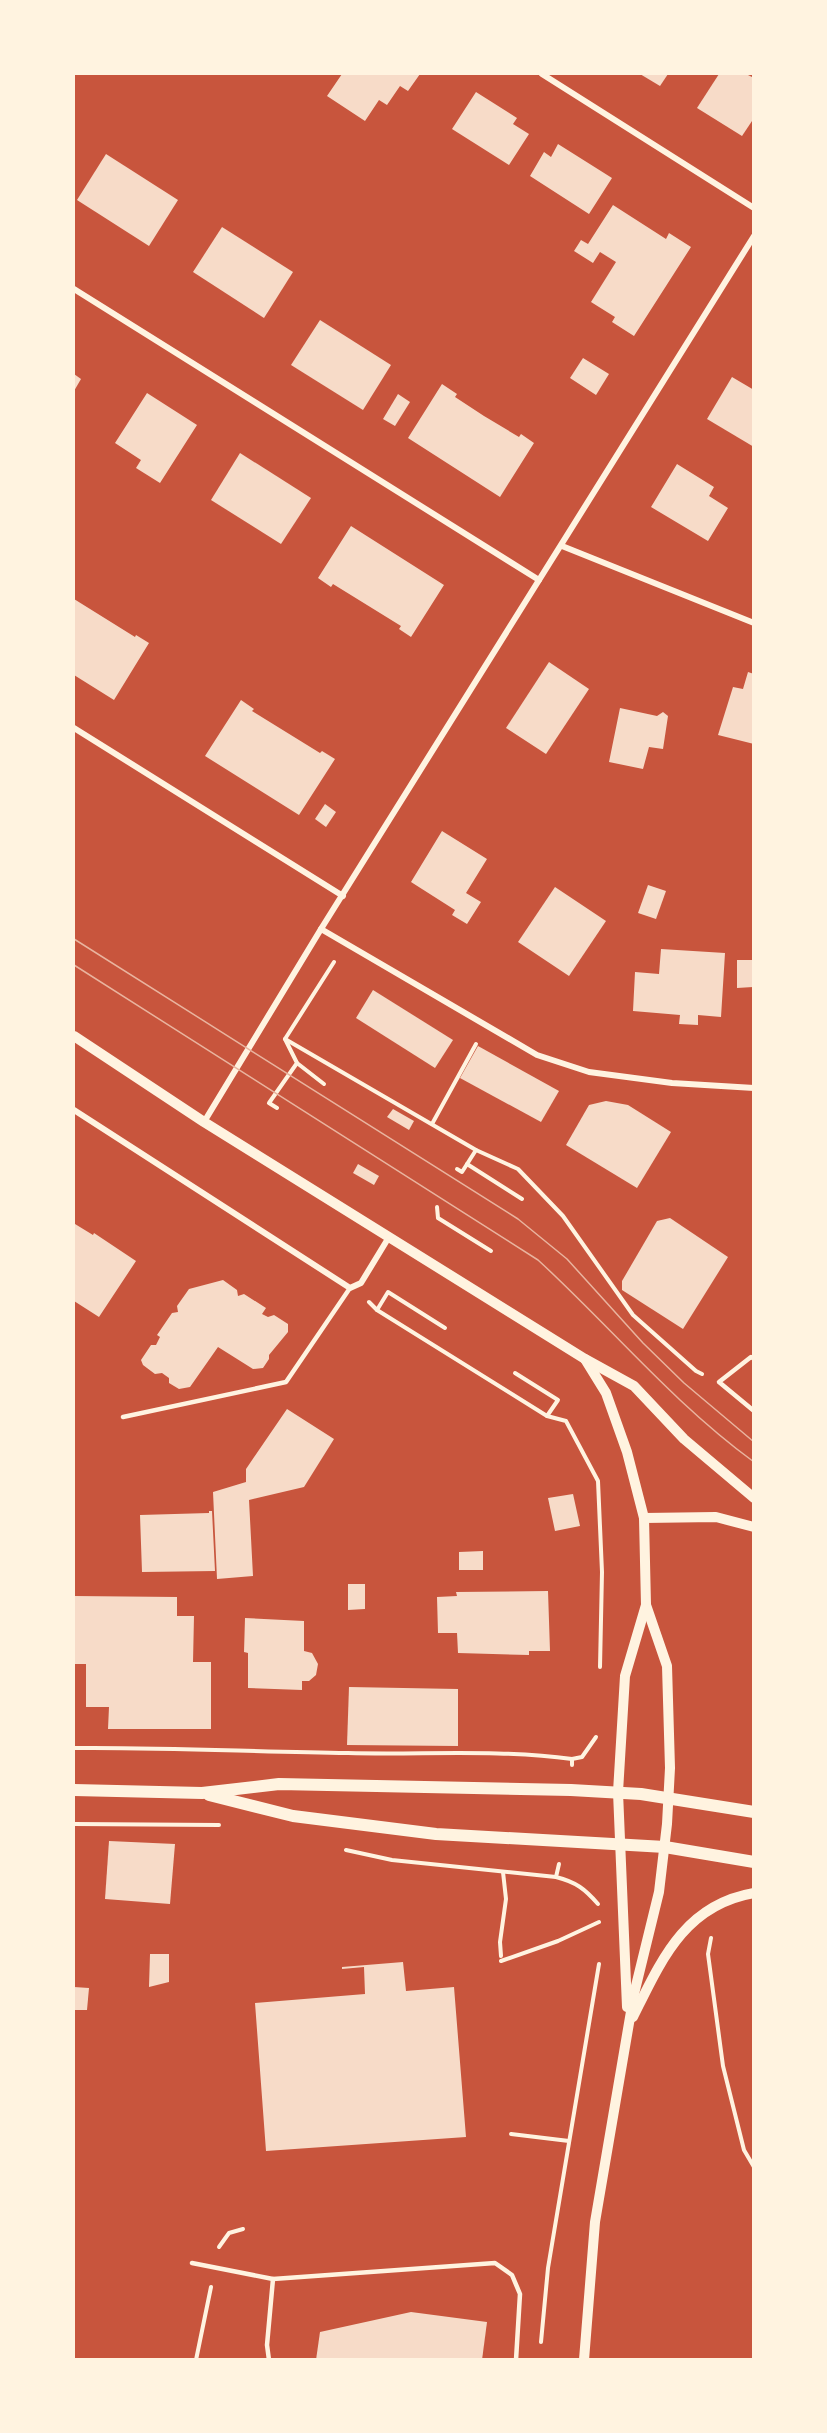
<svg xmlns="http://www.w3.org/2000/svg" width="827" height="2433" viewBox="0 0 827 2433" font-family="Cabin,sans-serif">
	<rect width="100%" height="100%" fill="#c8553d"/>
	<g fill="#f7dbc8">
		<path d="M342 74H420L408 91 400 86 387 105 379 100 365 121 327 96Z"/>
		<path d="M640 74H668L660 86Z"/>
		<path d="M719 74H746L754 78V118L742 136 697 108Z"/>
		<path d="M476 92 517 118 513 124 529 134 509 165 452 129Z"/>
		<path d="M558 144 612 178 589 214 530 176 544 152 551 157Z"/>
		<path d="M106 154 178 200 149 246 77 200Z"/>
		<path d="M613 205 666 239 669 233 691 247 634 336 612 322 615 317 591 302 616 262 600 252 593 263 574 251 581 240 588 244Z"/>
		<path d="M222 227 293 272 264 318 193 272Z"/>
		<path d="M320 320 391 365 363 410 291 365Z"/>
		<path d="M583 358 609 374 596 395 570 378Z"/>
		<path d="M74 374 81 379 74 391Z"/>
		<path d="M732 377 754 390V447L707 419Z"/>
		<path d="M442 384 457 394 455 397 484 416 519 437 521 434 534 443 500 497 408 438Z"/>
		<path d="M147 393 197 425 160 483 136 468 141 460 115 443Z"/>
		<path d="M398 394 410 402 395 426 383 419Z"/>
		<path d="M240 453 311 498 281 544 211 500Z"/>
		<path d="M677 464 714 487 709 496 728 508 708 541 651 507Z"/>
		<path d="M351 526 444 585 411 637 399 629 401 626 333 584 331 587 318 578Z"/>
		<path d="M74 599 135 637 136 635 149 643 114 700 74 675Z"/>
		<path d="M549 662 589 689 546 754 506 728Z"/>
		<path d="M748 672 754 674V744L718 735 733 687 743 689Z"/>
		<path d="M241 700 254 709 252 711 320 753 322 751 335 759 299 815 205 756Z"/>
		<path d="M620 708 657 716 663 712 668 716 663 749 649 747 643 769 609 762Z"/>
		<path d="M325 804 336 812 326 827 315 819Z"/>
		<path d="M442 831 487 859 466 893 481 902 467 924 452 915 455 910 411 882Z"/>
		<path d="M648 885 666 891 656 919 638 913Z"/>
		<path d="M555 887 606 921 569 976 518 942Z"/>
		<path d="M661 949 725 953 721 1017 698 1015V1025L679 1024 680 1015 633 1011 635 972 659 974Z"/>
		<path d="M737 960H754L753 987 737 988Z"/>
		<path d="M373 990 453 1040 435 1068 356 1018Z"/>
		<path d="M478 1046 559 1091 541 1122 460 1078Z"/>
		<path d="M606 1101 628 1105 671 1132 637 1188 566 1145 589 1105Z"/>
		<path d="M393 1109 414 1121 409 1130 387 1117Z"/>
		<path d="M358 1164 379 1176 374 1185 353 1173Z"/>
		<path d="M670 1218 728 1257 683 1329 622 1290V1281L657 1221Z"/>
		<path d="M75 1224 93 1235 94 1233 136 1261 99 1317 74 1301Z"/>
		<path d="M223 1280 237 1290 238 1296 244 1294 266 1308 262 1314 268 1317 274 1315 288 1324V1332L269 1355V1359L263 1368 253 1369 218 1347 190 1387 179 1389 169 1383V1378L162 1373 155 1374 143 1365 141 1360 151 1345H156L160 1337 157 1335 172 1313 178 1312 177 1306 189 1289Z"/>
		<path d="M287 1409 334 1439 304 1487 249 1500 253 1576 217 1579 213 1492 246 1482V1469Z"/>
		<path d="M573 1494 580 1526 555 1531 548 1498Z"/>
		<path d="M209 1511H212L215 1571 142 1572 140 1515 209 1513Z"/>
		<path d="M483 1551V1570H459V1552Z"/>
		<path d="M348 1584H365V1609L348 1610Z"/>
		<path d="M548 1591 550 1651H529V1655L458 1653 457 1633H438L437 1597 457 1596 456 1592Z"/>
		<path d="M74 1596 177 1597V1616H194L193 1662H211V1729H108L109 1707H86V1664H74Z"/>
		<path d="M245 1618 304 1621V1651L312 1653 318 1664 316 1675 309 1681H302V1690L248 1688V1653L244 1652Z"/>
		<path d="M349 1687 458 1689V1746L347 1745Z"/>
		<path d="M109 1841 175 1844 170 1904 105 1899Z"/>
		<path d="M150 1954H169V1982L149 1987Z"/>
		<path d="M403 1962 406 1991 454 1987 466 2137 266 2151 255 2003 365 1994 364 1967 342 1969V1967Z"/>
		<path d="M74 1987 89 1988 87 2010H74Z"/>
		<path d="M411 2312 487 2322 482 2360H316L320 2332Z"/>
	</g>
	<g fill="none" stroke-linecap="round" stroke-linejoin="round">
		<g stroke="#fff3e0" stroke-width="4">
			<path d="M285 1039 476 1150 518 1169 563 1216 633 1315 696 1371 702 1374"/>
			<path d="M297 1063 324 1084"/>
			<path d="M277 1108 269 1103 297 1063 285 1039 334 962"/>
			<path d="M432 1124 476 1044"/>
			<path d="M467 1164 522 1199"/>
			<path d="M457 1169 462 1172 476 1150"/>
			<path d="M437 1207 438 1218 491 1251"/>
			<path d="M369 1302 377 1310 547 1416 566 1421 598 1481 602 1572 600 1667"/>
			<path d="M377 1310 388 1292 445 1328"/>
			<path d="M515 1373 558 1400 547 1416"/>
			<path d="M74 1748C165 1747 256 1752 348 1753 422 1755 498 1749 572 1759"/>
			<path d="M572 1765V1759L582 1757 596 1737"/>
			<path d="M74 1824 219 1825"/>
			<path d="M346 1850 392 1860 556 1877"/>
			<path d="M559 1864 556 1877C576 1882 585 1889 598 1904"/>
			<path d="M711 1938 708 1954 723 2066 744 2150 754 2167"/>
			<path d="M501 1956 500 1942 506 1899 503 1872"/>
			<path d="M501 1961 558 1941 599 1922"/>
			<path d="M511 2134 569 2141"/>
			<path d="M219 2247 229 2233 243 2229"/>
			<path d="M541 2342 548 2268 599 1964"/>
			<path d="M196 2360 211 2287"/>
		</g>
		<g stroke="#fff3e0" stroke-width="4.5">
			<path d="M754 1359 751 1357 719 1382 754 1411"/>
			<path d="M123 1417 286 1382 350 1288"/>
			<path d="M192 2263 273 2279 495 2263 512 2275 520 2294 516 2360"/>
			<path d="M269 2360 267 2345 273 2279"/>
		</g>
		<g stroke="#fff3e0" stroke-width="6">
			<path d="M542 74 754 208"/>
			<path d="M74 289 539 580"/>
			<path d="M562 546 754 623"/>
			<path d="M74 728 343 896"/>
			<path d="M321 929 537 1055 589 1072 672 1083 754 1088"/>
			<path d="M74 1110 350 1288 361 1283 389 1237"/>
			<path d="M204 1122 321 929 754 236"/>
		</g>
		<g stroke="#fff3e0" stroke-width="10">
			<path d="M74 1036 204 1122 585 1359 634 1386 684 1439 754 1498"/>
			<path d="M644 1518 716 1517 754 1527"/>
			<path d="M627 2007 618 1792 625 1676 646 1605"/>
			<path d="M633 2017C661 1961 684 1905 754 1893"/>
			<path d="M584 2360 595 2222 634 1994 659 1892 667 1824 670 1768 667 1666 646 1605 644 1518 627 1452 606 1393 585 1359"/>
		</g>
		<g stroke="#fff3e0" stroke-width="12">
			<path d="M74 1790 202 1793 279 1784 571 1790 641 1794 754 1812"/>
			<path d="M209 1795 293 1816 436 1834 665 1847 754 1862"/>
		</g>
		<g stroke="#e9b49f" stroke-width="1.5">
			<path d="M74 939 518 1219 567 1259 643 1343 684 1383 754 1442"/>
			<path d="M74 965 538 1260C610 1326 673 1403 754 1462"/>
		</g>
	</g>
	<rect width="827" height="2433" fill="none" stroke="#fff3e0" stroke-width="150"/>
</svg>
